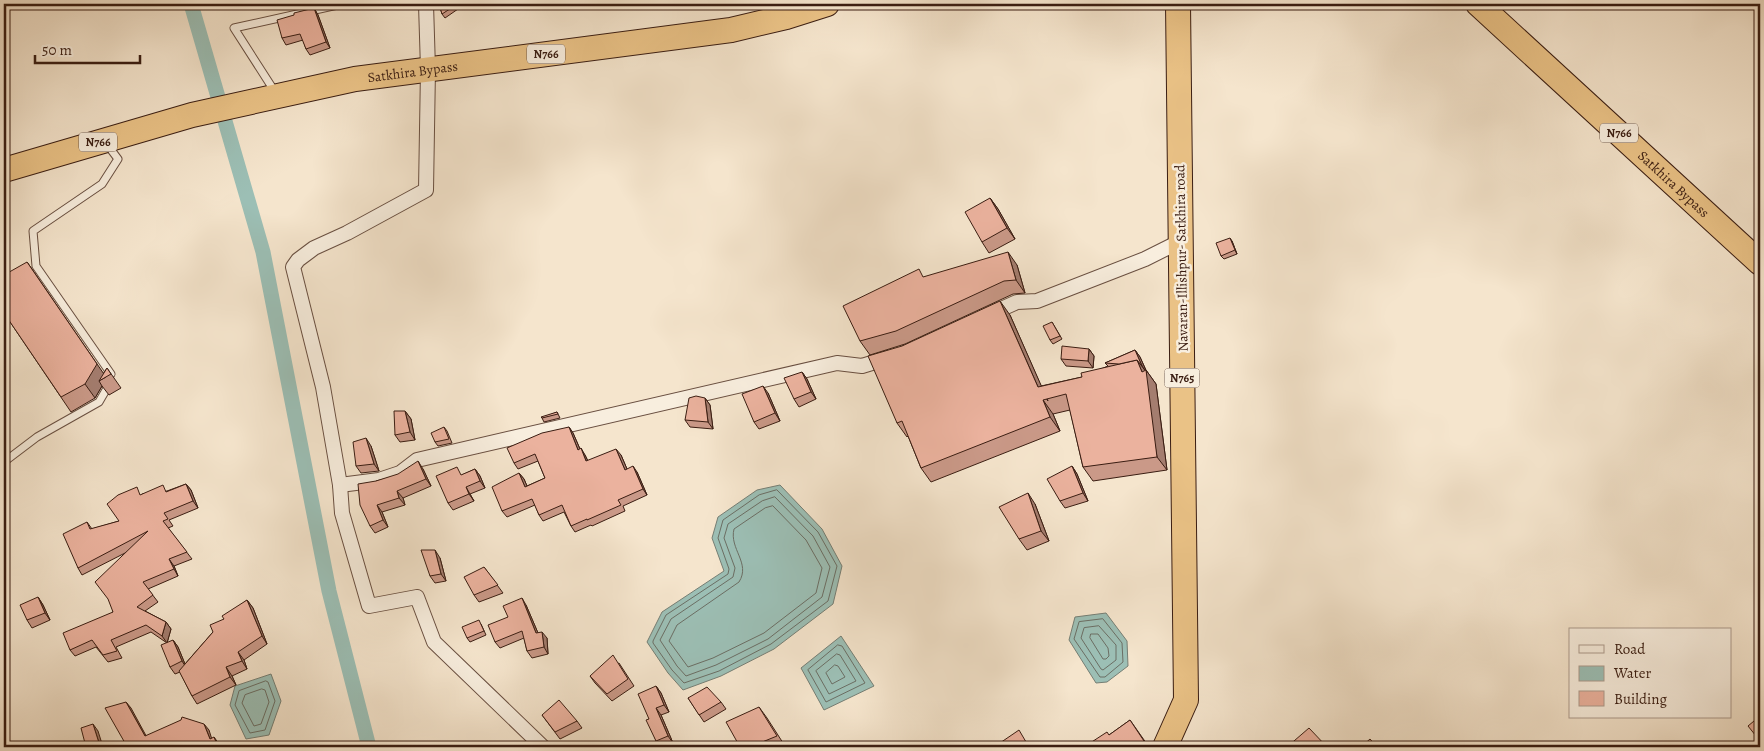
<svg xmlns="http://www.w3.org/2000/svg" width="1764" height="751" viewBox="0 0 1764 751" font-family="Alegreya,serif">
	<rect width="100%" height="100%" fill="#f5e5cd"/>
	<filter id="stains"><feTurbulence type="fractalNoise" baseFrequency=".004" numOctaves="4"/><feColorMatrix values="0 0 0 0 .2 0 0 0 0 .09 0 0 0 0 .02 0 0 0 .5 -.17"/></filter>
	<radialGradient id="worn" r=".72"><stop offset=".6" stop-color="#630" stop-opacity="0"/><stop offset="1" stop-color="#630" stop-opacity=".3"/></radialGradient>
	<g fill="#9cbfb5" stroke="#757e74">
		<path d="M780 485 822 529 842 566 833 604 774 649 721 676 683 690 668 673 647 642 662 612 724 571 712 538 718 517 757 490Z"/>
		<path d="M1106 613 1127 641 1128 666 1107 682 1096 683 1069 640 1075 617Z"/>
		<path d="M841 636 874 686 824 710 801 668Z"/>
		<path d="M271 674 281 701 269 735 246 739 230 705 235 686Z"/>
	</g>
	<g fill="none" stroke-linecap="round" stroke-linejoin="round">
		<g stroke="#6b6e64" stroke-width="1">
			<path d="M777 490 818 532 837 566 828 601 771 644 719 671 684 683 672 670 653 643V641L666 615 728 574 729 569 718 538 723 520 759 495Z"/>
			<path d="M775 497 813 536 830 567 822 597 768 639 716 665 686 676 677 666 660 640 671 619 733 577 735 568 724 538 728 524 762 501Z"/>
			<path d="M773 506 806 540 822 568 816 593 764 633 713 658 688 667 669 641 677 625 739 582C751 563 729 549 734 529L765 508Z"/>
			<path d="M1103 619 1122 643 1123 662 1105 677H1100L1074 639 1079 622Z"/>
			<path d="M1099 626 1116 645V660L1103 670 1101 669 1081 638 1084 628Z"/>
			<path d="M1091 634H1098L1108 648 1109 656 1106 659H1103L1090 638Z"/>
			<path d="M838 645 842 646 865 683 826 702 808 670Z"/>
			<path d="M837 654 840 655 856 681 829 694 816 671Z"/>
			<path d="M835 665 838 666 845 677 832 684 826 673Z"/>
			<path d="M266 681 268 682 275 701 265 730 250 733 235 705 239 691Z"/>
			<path d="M262 689 265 690 269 702 261 724 254 726 242 703 245 695Z"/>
		</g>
		<path stroke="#9cbfb5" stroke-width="15" d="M191 4 263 252 329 591 369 747"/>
		<g stroke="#694f41" stroke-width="9">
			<g id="service">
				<path d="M275 92 234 28 342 4"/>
				<path d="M106 143 118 159 102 184 33 231 36 266 111 374"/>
				<path d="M4 462 37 437 99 402 110 383"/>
			</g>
		</g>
		<g stroke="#694f41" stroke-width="16">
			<g id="minor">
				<path d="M426 4 428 69 426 190 347 233 314 248 298 260 293 267 323 387 340 485 342 513 369 606 417 597 434 642 543 747"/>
				<path d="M988 315 1017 302 1037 301 1145 259 1181 241"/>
				<path d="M340 485 379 480 400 473 417 460 837 363 862 366 888 358"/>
			</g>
		</g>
		<g stroke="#3a1d12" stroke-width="26">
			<g id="trunk">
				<path id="s1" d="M1478 4 1760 263"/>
				<path id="s2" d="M4 170 192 115 355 79 731 30 786 17 827 4"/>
				<path d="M1165 747 1186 700 1178 4"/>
			</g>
		</g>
		<use href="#service" stroke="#f8eede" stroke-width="7"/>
		<use href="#minor" stroke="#f8eede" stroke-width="14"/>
		<use href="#trunk" stroke="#eac286" stroke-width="24"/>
	</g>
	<g fill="#ca9988" stroke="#3a1d12">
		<path d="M439 4H456L458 9 445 18 442 14Z"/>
		<path d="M314 8 318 15 330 48 310 55 306 49 303 40 286 45 282 38 294 15Z"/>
		<path d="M990 198 998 209 1015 239 989 253 982 242Z"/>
		<path d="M1232 241 1237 254 1224 259 1221 256Z"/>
		<path d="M27 262 103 374 107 368 121 388 109 395 102 386 95 398 71 412 4 313Z"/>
		<path d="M1017 265 1025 293 1013 294 905 344 870 355 860 341 925 277Z"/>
		<path d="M1010 315 1041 386 1082 377 1108 366 1105 363 1135 350 1140 357 1146 370 1156 384 1167 470 1093 481 1083 467 1070 410 1053 414 1060 431 931 482 921 468 908 436 907 437 897 423 902 346Z"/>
		<path d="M1052 322 1062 339 1053 344 1050 340Z"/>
		<path d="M1089 349 1094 356 1093 368 1066 366 1061 359Z"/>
		<path d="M802 372 807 379 816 399 799 407 794 399Z"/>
		<path d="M768 393 780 421 759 429 754 422Z"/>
		<path d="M705 398 710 405 713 429 690 427 685 420Z"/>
		<path d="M405 411 411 419 415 440 400 442 395 435Z"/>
		<path d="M557 412 560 418 544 422 542 418Z"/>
		<path d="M444 427 447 431 452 443 438 446 435 442Z"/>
		<path d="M569 427 573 433 580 449 585 455 588 461 621 455 627 469 637 472 647 495 623 506 625 511 592 526 591 525 575 532 571 526 564 512 543 521 539 515 535 505 507 517 502 511 519 473 524 479 527 486 545 478 538 461 518 469 514 463Z"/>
		<path d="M371 446 379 471 361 473 356 466Z"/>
		<path d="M1072 466 1077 474 1088 501 1065 508 1060 501Z"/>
		<path d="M423 469 431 486 403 498 405 505 382 512 388 527 375 533 370 526 376 481Z"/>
		<path d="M475 469 480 476 485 488 470 494 474 501 453 510 448 503 462 475Z"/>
		<path d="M186 484 191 490 198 508 169 520 173 526 168 528 192 559 174 566 178 576 148 589 158 602 145 611 166 622 171 629 167 643 151 632 116 647 122 658 108 662 96 647 75 656 70 650 113 612 127 552 82 575 78 568 87 522 92 529 119 521 142 494 167 491Z"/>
		<path d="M1035 504 1049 541 1027 550 1019 539Z"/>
		<path d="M440 558 446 581 435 583 430 576Z"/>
		<path d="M484 567 503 593 479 602 474 595Z"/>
		<path d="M38 597 43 605 50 620 32 628 27 620Z"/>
		<path d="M247 600 253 608 267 644 244 660 247 669 232 676 236 685 197 704 192 696 180 672 175 674 170 667 173 640 178 647 185 664 213 632 224 619Z"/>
		<path d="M526 605 538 633 547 638 548 654 532 658 527 651 524 638 500 648 495 642 508 617Z"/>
		<path d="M481 624 486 635 470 642 467 638Z"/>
		<path d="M619 663 634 686 612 701 595 683 590 676Z"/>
		<path d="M656 686 661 693 669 712 661 715 673 743 664 747H660L656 741 649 719Z"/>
		<path d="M688 698 721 702 726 709 704 722Z"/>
		<path d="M759 707 767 718 785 746 783 747H740Z"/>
		<path d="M542 715 577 721 582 728 560 739Z"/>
		<path d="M1130 720 1149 747H1084L1109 735Z"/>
	</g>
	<g fill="#a47d6f" stroke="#3a1d12">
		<path d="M314 8 318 15 330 48 326 42Z"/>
		<path d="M990 198 998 209 1015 239 1007 228Z"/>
		<path d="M1230 238 1232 241 1237 254 1235 250Z"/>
		<path d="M1008 252 1017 265 1025 293 1016 280Z"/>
		<path d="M27 262 106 377 99 381 102 386 95 398 85 384Z"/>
		<path d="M1000 301 1010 315 1048 401 1038 387Z"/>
		<path d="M1089 349 1094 356 1093 368 1088 361Z"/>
		<path d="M1135 350 1140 357 1147 373 1142 366Z"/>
		<path d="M1137 360 1147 373 1146 370 1156 384 1167 470 1157 457 1142 372Z"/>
		<path d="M802 372 807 379 816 399 811 392Z"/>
		<path d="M763 386 768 393 780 421 775 413Z"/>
		<path d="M705 398 710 405 713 429 708 422Z"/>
		<path d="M1043 400 1053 414 1060 431 1050 417Z"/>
		<path d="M405 411 411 419 415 440 410 432Z"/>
		<path d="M569 427 573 433 583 456 578 450Z"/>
		<path d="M366 438 371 446 379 471 374 464Z"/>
		<path d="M581 448 585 455 591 468 586 461Z"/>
		<path d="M616 449 621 455 630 476 625 470Z"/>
		<path d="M418 461 423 469 431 486 426 479Z"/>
		<path d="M633 466 637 472 647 495 643 489Z"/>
		<path d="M1072 466 1077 474 1088 501 1083 493Z"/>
		<path d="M475 469 480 476 485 488 480 481Z"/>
		<path d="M519 473 524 479 530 493 525 487Z"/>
		<path d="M186 484 191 490 198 508 193 501Z"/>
		<path d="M466 487 474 501 469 494Z"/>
		<path d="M397 491 403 498 405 505 399 498Z"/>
		<path d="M1028 493 1035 504 1049 541 1041 531Z"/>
		<path d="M377 505 382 512 388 527 383 520Z"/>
		<path d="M435 550 440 558 446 581 441 574Z"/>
		<path d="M169 559 174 566 178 576 174 569Z"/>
		<path d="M38 597 43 605 50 620 45 613Z"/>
		<path d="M522 598 526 605 541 640 536 633Z"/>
		<path d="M247 600 253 608 267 644 262 636Z"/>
		<path d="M166 622 171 629 167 643 162 636Z"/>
		<path d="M542 632 547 638 548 654 544 647Z"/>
		<path d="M173 640 178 647 187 669 182 661Z"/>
		<path d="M238 652 244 660 247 669 242 661Z"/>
		<path d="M226 667 232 676 236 685 230 677Z"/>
		<path d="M656 686 661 693 669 712 664 705Z"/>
		<path d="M126 702 131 708 150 743 145 736Z"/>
		<path d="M656 708 661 715 673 743 668 736Z"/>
		<path d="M93 724 98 731 103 747H101L100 746Z"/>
		<path d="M204 724 209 730 214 746 210 739Z"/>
		<path d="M214 737 219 744 220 747H218Z"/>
	</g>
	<g fill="#ebb29e" stroke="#3a1d12">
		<path d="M439 4H455L456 5 442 14Z"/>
		<path d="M314 8 326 42 306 49 300 34 282 38 277 20 294 15V13Z"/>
		<path d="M990 198 1007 228 982 242 965 212Z"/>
		<path d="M1230 238 1235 250 1221 256 1216 243Z"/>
		<path d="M1008 252 1016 280 1004 281 896 331 860 341 843 306 919 269 923 277Z"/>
		<path d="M27 262 97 364 85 384 61 397 4 313V275Z"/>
		<path d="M1000 301 1038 387 1082 377 1081 373 1137 360 1142 372 1146 370 1157 457 1083 467 1066 394 1043 400 1050 417 921 468 902 421 897 423 868 356 902 346Z"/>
		<path d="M1052 322 1060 336 1050 340 1043 326Z"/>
		<path d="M1062 346 1089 349 1088 361 1061 359Z"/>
		<path d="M1135 350 1142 366 1137 360 1119 364 1105 363Z"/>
		<path d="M107 368 111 374 99 381Z"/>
		<path d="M802 372 811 392 794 399 784 378Z"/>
		<path d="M763 386 775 413 754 422 742 394Z"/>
		<path d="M696 396 705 398 708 422 685 420 689 398Z"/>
		<path d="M394 411H405L410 432 395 435Z"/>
		<path d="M557 412 558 414 542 418 541 417Z"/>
		<path d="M444 427 449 439 435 442 431 433Z"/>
		<path d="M569 427 578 450 581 448 586 461 616 449 625 470 633 466 643 489 618 500 621 505 587 520V519L571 526 562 505 539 515 532 499 502 511 492 487 519 473 525 487 545 478 535 454 514 463 507 448 542 433Z"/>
		<path d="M366 438 374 464 356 466 353 442Z"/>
		<path d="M418 461 426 479 397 491 399 498 377 505 383 520 370 526 360 505 358 484 376 481 398 474Z"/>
		<path d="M1072 466 1083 493 1060 501 1047 479Z"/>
		<path d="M457 467 461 475 475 469 480 481 466 487 469 494 448 503 436 476Z"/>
		<path d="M186 484 193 501 164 513 168 519 163 521 187 552 169 559 174 569 143 582 153 595 137 607 166 622 162 636 146 625 111 640 117 651 103 655 92 640 70 650 63 633 113 612 108 599 95 582 148 531 78 568 63 534 87 522 90 529 119 521 107 504 118 495 137 487 140 495 163 485 166 492Z"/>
		<path d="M1028 493 1041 531 1019 539 999 507Z"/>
		<path d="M421 550H435L441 574 430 576Z"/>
		<path d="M484 567 498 585 474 595 464 577Z"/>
		<path d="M38 597 45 613 27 620 20 605Z"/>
		<path d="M522 598 536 633 542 632 544 647 527 651 522 631 495 642 488 625 508 617 503 606Z"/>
		<path d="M247 600 262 636 238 652 242 661 226 667 230 677 192 696 179 671 213 632 210 625 224 619 222 616Z"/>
		<path d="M479 620 484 631 467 638 462 627Z"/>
		<path d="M173 640 182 661 170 667 161 645Z"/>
		<path d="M613 655 628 679 607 694 590 676Z"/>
		<path d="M656 686 664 705 656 708 668 736 656 741 646 720 649 719 638 694Z"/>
		<path d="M707 687 721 702 699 715 688 698Z"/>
		<path d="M559 700 577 721 555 732 542 715Z"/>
		<path d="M126 702 145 736 181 720 182 717 204 724 210 739 214 737 218 747H111L125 743 105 708Z"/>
		<path d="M759 707 777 736 750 747H740L726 722Z"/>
		<path d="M1760 716V741L1748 726Z"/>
		<path d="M1130 720 1144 741 1127 747H1084L1107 732 1109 735Z"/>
		<path d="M93 724 100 746 96 747H86L81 728Z"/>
		<path d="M1309 728 1327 747H1287Z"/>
		<path d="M1019 730 1029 747H998L997 745Z"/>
		<path d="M1370 739 1377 747H1361Z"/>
	</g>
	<g text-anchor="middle" stroke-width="5" stroke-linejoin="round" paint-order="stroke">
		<g fill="#f8eede" stroke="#735c4f" stroke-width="1">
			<rect x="527" y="44.5" width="38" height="19" rx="4"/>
			<rect x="1600" y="123.5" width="38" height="19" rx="4"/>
			<rect x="79" y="132.5" width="38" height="19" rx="4"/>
			<rect x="1164.5" y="368.5" width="35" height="19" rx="4"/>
		</g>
		<g font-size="12" font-weight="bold" fill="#3a1d12">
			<text x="546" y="58">N766</text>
			<text x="1619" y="137">N766</text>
			<text x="98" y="146">N766</text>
			<text x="1182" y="382">N765</text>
		</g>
		<g font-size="14" fill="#3a1d12" stroke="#f8eede">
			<text dy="5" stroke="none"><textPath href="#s2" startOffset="421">Satkhira Bypass</textPath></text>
			<text dy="5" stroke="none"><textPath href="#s1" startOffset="266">Satkhira Bypass</textPath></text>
			<text transform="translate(1181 258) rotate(-91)" y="5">Navaran-Illishpur- Satkhira road</text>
		</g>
	</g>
	<rect width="1764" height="751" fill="none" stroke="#f5e5cd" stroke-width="20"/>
	<rect x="5" y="5" width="1754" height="741" fill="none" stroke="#3a1d12" stroke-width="2.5"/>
	<rect x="10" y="10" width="1744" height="731" fill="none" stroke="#3a1d12"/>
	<rect x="1569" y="628" width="162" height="90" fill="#f8eede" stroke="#ac9a8c"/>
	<rect x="1579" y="645" width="25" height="8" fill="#f8eede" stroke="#ac9a8c"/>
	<text x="1614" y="654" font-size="15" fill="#3a1d12">Road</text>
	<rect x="1579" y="666" width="25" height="15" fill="#9cbfb5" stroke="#ac9a8c"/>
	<text x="1614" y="678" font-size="15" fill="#3a1d12">Water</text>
	<rect x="1579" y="691" width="25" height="15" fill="#ebb29e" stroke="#ac9a8c"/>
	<text x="1614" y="704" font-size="15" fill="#3a1d12">Building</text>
	<path d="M35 55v8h105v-8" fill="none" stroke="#3a1d12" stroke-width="2.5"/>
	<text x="42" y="55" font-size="15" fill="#3a1d12" stroke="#f8eede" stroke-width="4" paint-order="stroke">50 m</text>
	<rect width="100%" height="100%" filter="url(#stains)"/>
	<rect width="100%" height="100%" fill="url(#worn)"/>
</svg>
